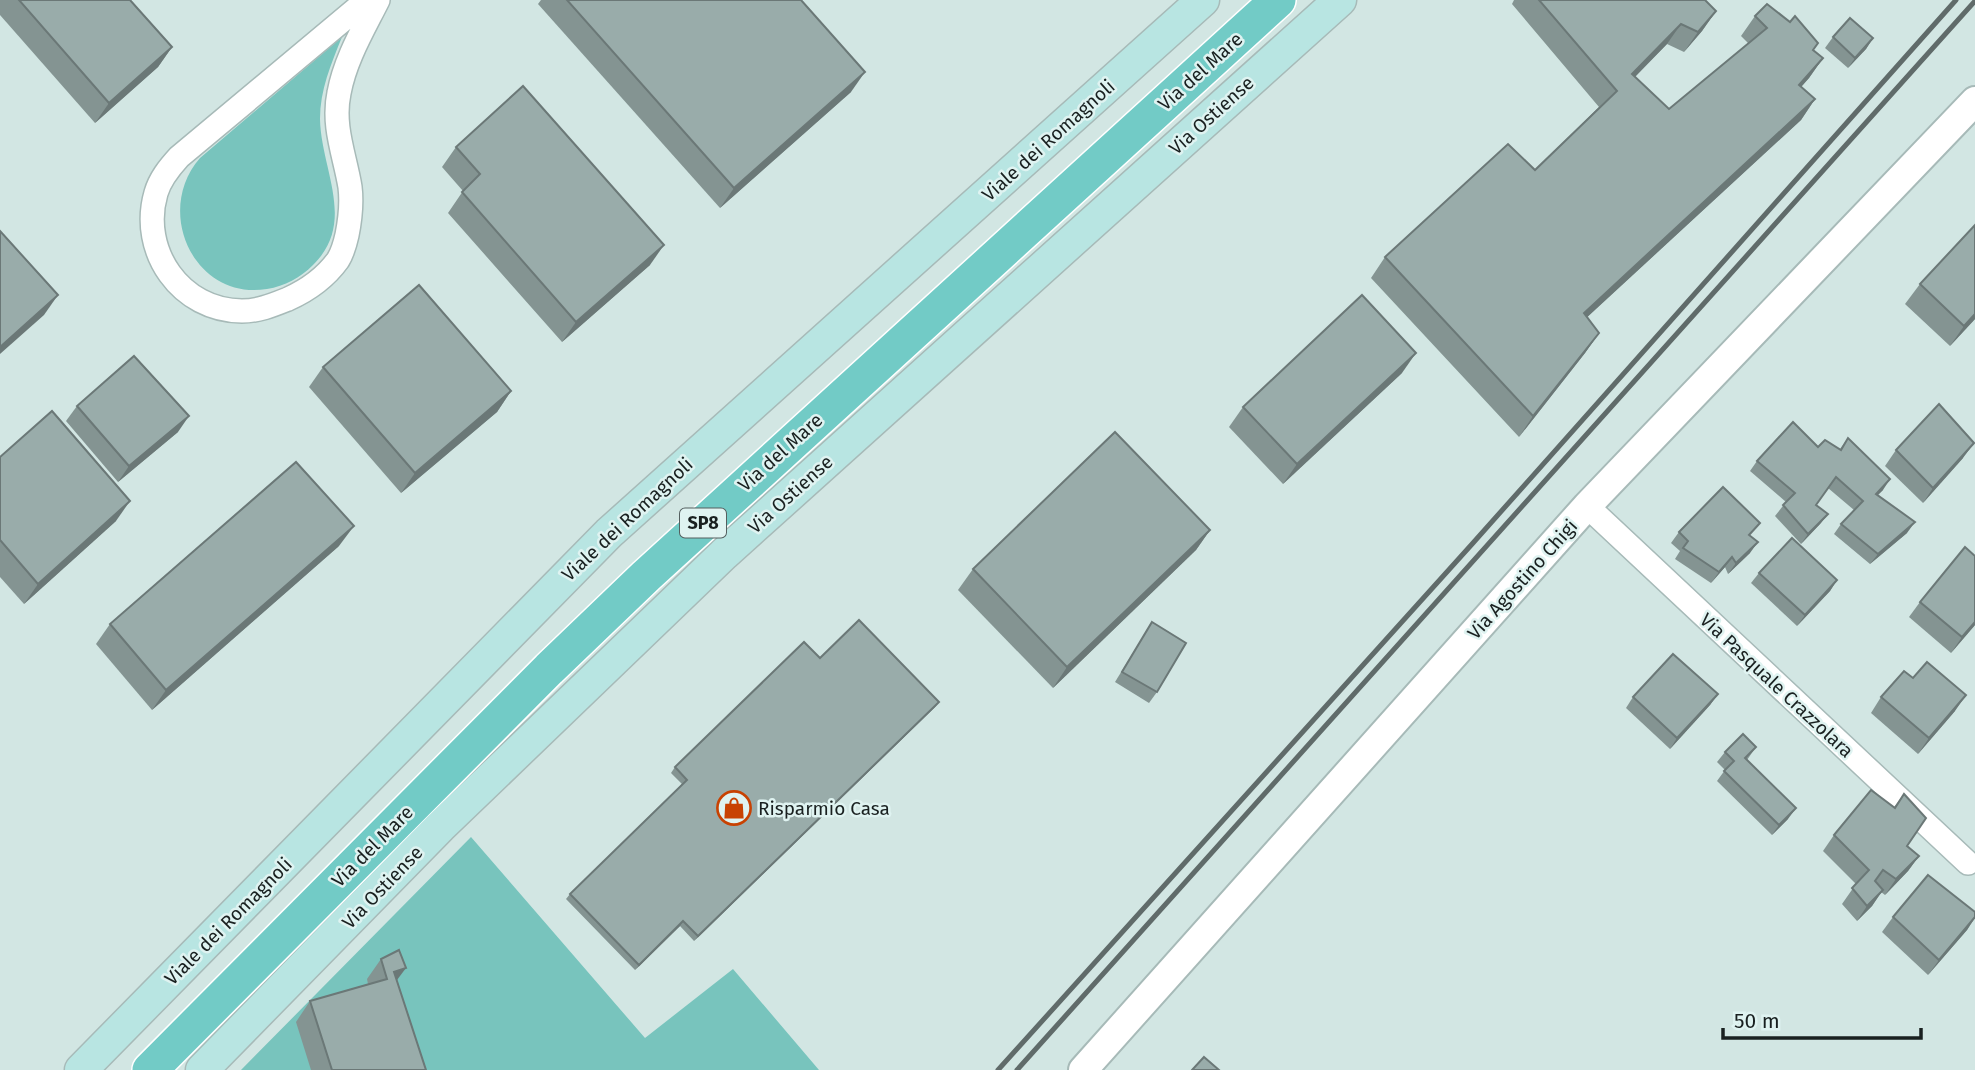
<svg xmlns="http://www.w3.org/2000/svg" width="1975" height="1070" viewBox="0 0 1975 1070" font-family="'Fira Sans',sans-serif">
	<rect width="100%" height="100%" fill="#d2e6e3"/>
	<g fill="#78c4bd">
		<path d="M342 37C331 64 320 90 320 119 321 170 357 222 313 265 300 278 285 286 267 289 195 301 153 212 200 158Z"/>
		<path d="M471 837 645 1038 733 969 819 1070H241Z"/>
	</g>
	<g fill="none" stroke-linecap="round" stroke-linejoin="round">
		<g stroke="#a7bab8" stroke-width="26">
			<g id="minor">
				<path d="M367 0 179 157C169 168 160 179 156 193 139 251 181 311 242 311 259 311 273 305 288 299 308 290 325 278 338 260 343 252 345 244 347 235 350 220 352 203 350 187 345 156 332 126 339 93 345 60 363 30 378 0"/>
				<path d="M1587 506 1968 863"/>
			</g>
		</g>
		<g stroke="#a7bab8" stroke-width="32">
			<path id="tertiary" d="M1083 1070 1587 506 1975 101"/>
		</g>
		<g stroke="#a7bab8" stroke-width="35">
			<g id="secondary">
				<path d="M81 1070 609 533 1203 0"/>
				<path d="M202 1070 440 827 724 554 1340 0"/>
			</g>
		</g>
		<g stroke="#fff" stroke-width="38">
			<path id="primary" d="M150 1070 549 669 646 576 1278 0"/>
		</g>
		<use href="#minor" stroke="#fff" stroke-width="23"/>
		<use href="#tertiary" stroke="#fff" stroke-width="28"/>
		<use href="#secondary" stroke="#b8e5e2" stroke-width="32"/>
		<use href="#primary" stroke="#72cbc6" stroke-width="35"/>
		<g stroke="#606b6a" stroke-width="5">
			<path d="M998 1070 1473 543 1956 0"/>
			<path d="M1017 1070 1975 1"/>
		</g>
	</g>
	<g fill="#849492">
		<path d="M0 0H130L172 47 158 67 95 123 0 15Z"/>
		<path d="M541 0H801L851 92 720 208 538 4Z"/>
		<path d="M1514 0H1705L1716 11 1702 31 1684 52 1667 44 1635 77 1669 109 1749 44 1741 36 1755 16 1813 50 1823 58 1809 78 1801 87 1815 99 1801 120 1587 317 1599 333 1585 353 1519 437 1371 278 1385 257 1535 170 1599 107 1512 4Z"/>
		<path d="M1833 37 1873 38 1866 49 1848 68 1825 48Z"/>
		<path d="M456 147 650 265 562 342 448 213 463 191 442 167Z"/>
		<path d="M1975 225V319L1950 346 1905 304 1920 284Z"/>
		<path d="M323 367 511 391 497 412 401 493 309 387Z"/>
		<path d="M1402 373 1283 484 1229 427 1243 407Z"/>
		<path d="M77 406 178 432 118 482 66 421Z"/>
		<path d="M1848 438 1883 490 1878 495 1907 533 1870 564 1834 534 1841 524 1854 510 1828 488 1816 505 1828 514 1820 524 1801 544 1775 516 1786 502 1750 471 1757 461 1818 447 1840 449Z"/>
		<path d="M1896 450 1963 458 1923 503 1885 466Z"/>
		<path d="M0 457 116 521 24 604 0 577Z"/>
		<path d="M1210 530 1196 550 1053 688 958 590 973 569Z"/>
		<path d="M1679 532 1750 536V553L1728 574 1725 567 1711 583 1675 559 1680 551 1671 543Z"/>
		<path d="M339 546 152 710 96 644 110 624Z"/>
		<path d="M1759 573 1837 580 1830 591 1797 626 1751 583Z"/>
		<path d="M1920 602 1975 625 1951 653 1909 617Z"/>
		<path d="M1152 622 1157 692 1149 703 1115 682Z"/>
		<path d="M820 658 939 702 935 707 694 941 680 926 635 970 566 899 570 894 682 784 671 773 675 767Z"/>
		<path d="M1718 694 1710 705 1670 749 1626 708 1633 697Z"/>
		<path d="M1881 697 1955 711 1918 754 1871 713Z"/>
		<path d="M1756 747 1747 760 1788 819 1772 835 1717 781 1725 770 1717 762 1725 752Z"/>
		<path d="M1904 794 1907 846 1919 856 1908 871 1885 895 1881 892 1872 906 1857 921 1842 904 1856 884 1823 851 1834 835 1894 807Z"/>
		<path d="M1893 917 1975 918 1967 930 1928 975 1882 932Z"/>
		<path d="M381 959 397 980 426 1070H311L296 1022 310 1001 368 984 367 979Z"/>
	</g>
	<g fill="#6b7877">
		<path d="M1716 11 1702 31 1684 52 1698 32Z"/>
		<path d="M1681 24 1667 44 1618 94 1632 74Z"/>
		<path d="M1873 38 1866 49 1848 68 1855 58Z"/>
		<path d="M172 47 158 67 95 123 109 103Z"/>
		<path d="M1823 58 1809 78 1785 105 1799 85Z"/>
		<path d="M865 72 851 92 720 208 734 188Z"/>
		<path d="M1815 99 1801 120 1570 333 1584 313Z"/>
		<path d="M664 245 650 265 562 342 576 322Z"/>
		<path d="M58 295 44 315 0 354V347Z"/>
		<path d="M1975 314V319L1950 346 1964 326Z"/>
		<path d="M1599 333 1585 353 1519 437 1533 416Z"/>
		<path d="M1416 353 1402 373 1283 484 1297 464Z"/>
		<path d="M511 391 497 412 401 493 415 473Z"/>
		<path d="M189 416 178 432 118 482 129 466Z"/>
		<path d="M1974 443 1963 458 1923 503 1933 488Z"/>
		<path d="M1890 479 1883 490 1868 504 1876 494Z"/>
		<path d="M130 501 116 521 24 604 38 584Z"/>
		<path d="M1828 514 1820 524 1801 544 1808 534Z"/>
		<path d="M1915 522 1907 533 1870 564 1878 554Z"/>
		<path d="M354 526 339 546 152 710 166 690Z"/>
		<path d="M1210 530 1196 550 1053 688 1067 667Z"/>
		<path d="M1758 542 1750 553 1728 574 1736 563Z"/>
		<path d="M1732 557 1725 567 1711 583 1719 572Z"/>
		<path d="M1837 580 1830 591 1797 626 1805 615Z"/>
		<path d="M1975 622V625L1951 653 1962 637Z"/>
		<path d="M1718 694 1710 705 1670 749 1677 738Z"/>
		<path d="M1966 695 1955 711 1918 754 1929 738Z"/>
		<path d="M939 702 935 707 694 941 698 936Z"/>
		<path d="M1796 808 1788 819 1772 835 1779 825Z"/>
		<path d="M1919 856 1908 871 1885 895 1896 879Z"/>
		<path d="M1883 890 1872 906 1857 921 1867 906Z"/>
		<path d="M1975 917 1967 930 1928 975 1939 960Z"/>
		<path d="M683 921 680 926 635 970 639 965Z"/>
		<path d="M406 968 391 988 394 972Z"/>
	</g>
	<g fill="#99acaa" stroke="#6b7877" stroke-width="2">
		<path d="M19 0H130L172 47 109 103Z"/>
		<path d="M567 0H801L865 72 734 188Z"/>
		<path d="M1539 0H1705L1716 11 1698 32 1681 24 1632 74 1669 109 1767 28 1755 16 1767 4 1790 22 1795 16 1818 43 1813 50 1823 58 1799 85 1815 99 1584 313 1599 333 1533 416 1385 257 1508 144 1535 170 1617 91Z"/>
		<path d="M1850 18 1873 38 1855 58 1833 37Z"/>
		<path d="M523 86 664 245 576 322 462 192 480 174 456 147Z"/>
		<path d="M1975 225V314L1964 326 1920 284Z"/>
		<path d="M0 231 58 295 0 347Z"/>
		<path d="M419 285 511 391 415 473 323 367Z"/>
		<path d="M1362 295 1416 353 1297 464 1243 407Z"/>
		<path d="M134 356 189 416 129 466 77 406Z"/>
		<path d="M1939 404 1974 443 1933 488 1896 450Z"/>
		<path d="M52 411 130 501 38 584 0 540V457Z"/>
		<path d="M1793 422 1818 447 1825 440 1841 450 1848 438 1890 479 1876 494 1915 522 1878 554 1841 524 1863 501 1836 477 1816 505 1828 514 1808 534 1783 505 1795 493 1757 461Z"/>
		<path d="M1115 432 1210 530 1067 667 973 569Z"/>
		<path d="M296 462 354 526 166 690 110 624Z"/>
		<path d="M1723 487 1760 523 1749 535 1758 542 1736 563 1732 557 1719 572 1683 548 1688 541 1679 532Z"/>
		<path d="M1792 538 1837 580 1805 615 1759 573Z"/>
		<path d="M1965 547 1975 556V622L1962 637 1920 602Z"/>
		<path d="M859 620 939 702 698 936 683 921 639 965 570 894 687 780 675 767 804 642 820 658Z"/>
		<path d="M1152 622 1186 643 1157 692 1122 672Z"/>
		<path d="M1673 654 1718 694 1677 738 1633 697Z"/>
		<path d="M1927 662 1966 695 1929 738 1881 697 1904 671 1913 678Z"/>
		<path d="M1743 734 1756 747 1745 758 1796 808 1779 825 1724 771 1734 761 1725 752Z"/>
		<path d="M1871 790 1895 808 1904 794 1926 818 1907 846 1919 856 1896 879 1883 870 1875 881 1883 890 1867 906 1852 888 1869 870 1834 835Z"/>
		<path d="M1928 875 1975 912V917L1939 960 1893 917Z"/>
		<path d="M399 950 406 968 394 972 426 1070H332L310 1001 387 979 381 959Z"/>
		<path d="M1204 1057 1219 1070H1192Z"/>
	</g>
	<defs>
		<g id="shop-ring" transform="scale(1.75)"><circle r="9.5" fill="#dff3f1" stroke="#c84202" stroke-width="1.5"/><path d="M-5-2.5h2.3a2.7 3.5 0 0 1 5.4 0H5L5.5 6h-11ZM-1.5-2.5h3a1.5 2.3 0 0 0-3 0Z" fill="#c84202"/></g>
	</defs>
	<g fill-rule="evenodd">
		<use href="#shop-ring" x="734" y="808"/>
	</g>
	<g text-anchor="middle" stroke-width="5" stroke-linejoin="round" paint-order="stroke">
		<rect fill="#dff3f1" stroke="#545f5f" stroke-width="2" x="680" y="508.5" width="46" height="29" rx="5"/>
		<g font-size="18" font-weight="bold" fill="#192020">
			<text x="703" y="529">SP8</text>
		</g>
		<g font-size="19" fill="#192020" stroke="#dff3f1">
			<text transform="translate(1200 71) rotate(-42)" y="7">Via del Mare</text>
			<text transform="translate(1211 115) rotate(-42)" y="7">Via Ostiense</text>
			<text transform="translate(1048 140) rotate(-42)" y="7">Viale dei Romagnoli</text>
			<text transform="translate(780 452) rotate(-42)" y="7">Via del Mare</text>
			<text transform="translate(790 494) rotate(-42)" y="7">Via Ostiense</text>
			<text transform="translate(627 519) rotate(-43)" y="7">Viale dei Romagnoli</text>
			<text transform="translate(1522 579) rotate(-48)" y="7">Via Agostino Chigi</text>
			<text transform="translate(1777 685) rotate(43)" y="7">Via Pasquale Crazzolara</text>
			<text transform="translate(372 846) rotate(-45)" y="7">Via del Mare</text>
			<text transform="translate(382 887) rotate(-46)" y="7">Via Ostiense</text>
			<text transform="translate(228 921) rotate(-45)" y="7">Viale dei Romagnoli</text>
		</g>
		<g font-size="19" fill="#192020" stroke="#dff3f1" text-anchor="start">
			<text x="758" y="815">Risparmio Casa</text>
		</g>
	</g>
	<path d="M1723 1028v10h198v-10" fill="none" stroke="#192020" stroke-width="3.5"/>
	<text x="1734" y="1028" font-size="21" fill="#192020" stroke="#dff3f1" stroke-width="5" paint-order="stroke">50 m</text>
</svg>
